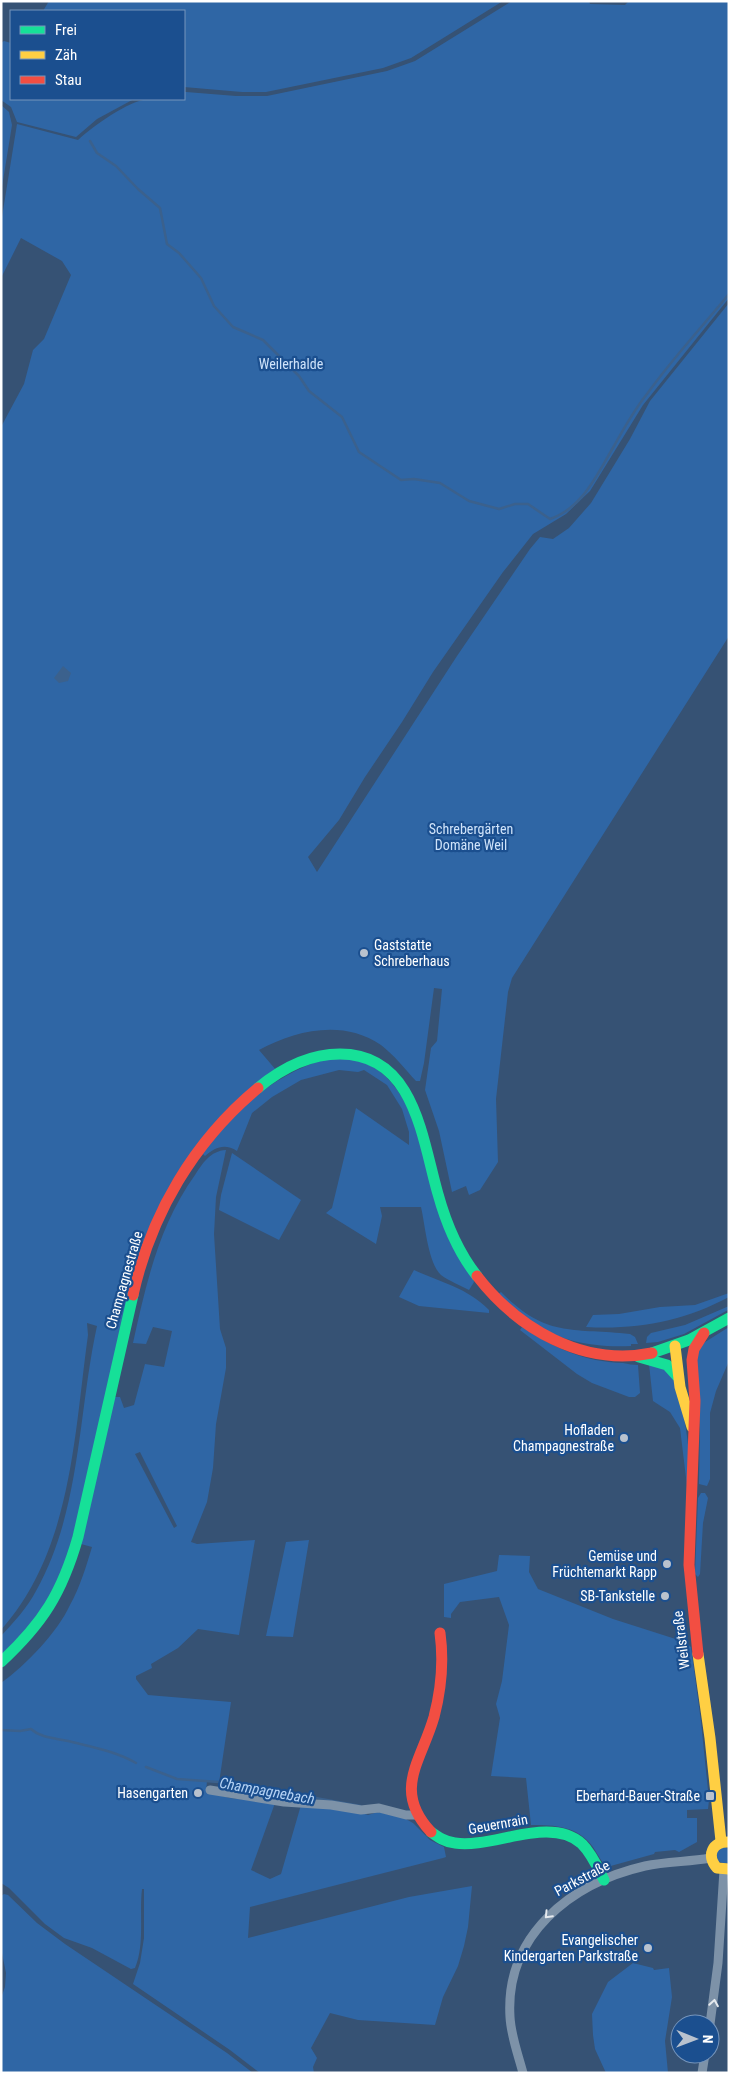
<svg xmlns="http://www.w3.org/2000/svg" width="730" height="2074" viewBox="0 0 730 2074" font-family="'Roboto Condensed',sans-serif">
	<rect width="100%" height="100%" fill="#365274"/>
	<g fill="#2f66a5" fill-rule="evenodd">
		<path d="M49 1H503L411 58 383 68 266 92H242L184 87V11H43Z"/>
		<path d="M512 1H589L590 4 625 5 629 1H729V298L643 405 590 491 566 514 533 534 503 572 433 672 402 722 365 777 339 820 308 857 317 872 457 656 530 549 540 537 553 539 569 528 591 503 630 439 650 401 729 303V636L512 978 508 992 496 1099 498 1162 480 1190 469 1195 466 1186 452 1192 439 1131 425 1090 431 1048 437 1041 442 989 434 988 424 1063 420 1081H416C405 1069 394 1055 381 1045 343 1019 296 1030 259 1050L276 1070 265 1077 158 1208 64 1570 40 1614 1 1656V1636C14 1622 27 1608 36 1591 81 1511 78 1413 97 1326L87 1323 88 1335C74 1436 72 1550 1 1630V427L24 384 33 350 44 339 71 275 62 261 21 238 1 278V223L17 124 78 140C93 126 128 101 148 99 160 98 172 99 184 99V92H186L236 96H267L387 71 415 61Z"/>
		<path d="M4 41 11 43V99H134L97 119 76 137 17 122 11 107 1 100V43Z"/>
		<path d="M1 105 9 112 12 125 1 193Z"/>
		<path d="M324 1059C334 1059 346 1057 355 1060 382 1066 397 1087 409 1109L474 1282 469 1290C460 1285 449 1281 441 1275 428 1263 425 1224 421 1207H380L382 1216 376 1244 326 1213 332 1208 356 1108 409 1145V1132L402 1109 387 1085 364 1070 358 1072 339 1070 301 1080 272 1097 252 1113 237 1151C225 1143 215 1147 205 1156L202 1153C236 1109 271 1077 324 1059Z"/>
		<path d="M226 1150 216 1197 214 1234 220 1329 226 1348V1368L216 1424 213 1468 207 1502 191 1542 197 1544 255 1540 239 1635 198 1629 178 1648 151 1664 152 1668 136 1676V1679L148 1695 231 1702 219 1783 207 1781 206 1792 230 1798 275 1803 251 1870 270 1879 281 1874 301 1805 359 1812 368 1815 378 1812 404 1818 413 1823 430 1840 444 1847 446 1857 443 1858 250 1907 248 1938 409 1897 472 1886 468 1927 464 1946 458 1966 443 1997 435 2025 358 2020 330 2013 311 2048 317 2058 313 2067 314 2073H260L230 2050 133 1984 140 1963 144 1938V1889H142C139 1914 145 1944 135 1968L131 1969 92 1948 64 1938 45 1924 9 1888 1 1883V1683C26 1665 57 1633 70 1605 80 1587 86 1567 92 1547L81 1544 114 1397H120L124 1408 134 1405 145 1364 164 1367 172 1331 153 1327 146 1344 133 1343C146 1284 159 1225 195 1175 203 1163 210 1151 226 1150ZM140 1452 177 1526 174 1528 135 1454Z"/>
		<path d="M232 1153 301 1200 279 1240 219 1210 221 1195Z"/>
		<path d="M414 1270C440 1282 468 1288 489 1310V1313L419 1306 399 1297Z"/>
		<path d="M501 1292C546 1338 572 1328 630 1334L635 1337 638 1344H631V1346C595 1348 557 1341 527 1320 517 1312 507 1303 497 1295Z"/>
		<path d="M729 1293V1297C684 1321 637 1330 586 1327L593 1315 619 1314 660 1307 695 1305Z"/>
		<path d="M729 1306 728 1310 684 1334 658 1342 646 1343 647 1337 651 1333 685 1325Z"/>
		<path d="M522 1327C554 1348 585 1362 623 1363 629 1364 632 1365 638 1365L640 1393 635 1397H629L592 1383 577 1374 520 1330Z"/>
		<path d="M729 1327V1361L716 1391 710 1413V1479L707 1486 699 1484V1480L700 1429 696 1356 702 1344Z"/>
		<path d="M649 1364C657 1365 667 1367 672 1375 682 1395 695 1466 687 1486L680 1428 670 1412 653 1401Z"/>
		<path d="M701 1493H705L708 1498 703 1523 700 1574 698 1577 695 1574 698 1498Z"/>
		<path d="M309 1540 293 1637 266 1636 286 1542Z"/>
		<path d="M499 1555 530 1556 529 1572 538 1589 613 1619 685 1642 691 1647 701 1722 709 1800 708 1809 687 1810V1818H697V1842L679 1852 675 1850 655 1852 654 1854 607 1867C601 1862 598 1854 593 1847 578 1826 555 1825 531 1825L526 1778 491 1776 500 1718 496 1704 502 1681 509 1625 499 1597 460 1602 451 1614V1618L444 1617V1584L497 1571Z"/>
		<path d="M725 1847 729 1849V1862L725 1864 718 1861 716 1853 719 1848Z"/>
		<path d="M4 1894 8 1895 37 1923 65 1944 227 2053 253 2073H1V1998L5 1987 6 1973 1 1948V1896Z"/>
		<path d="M633 1963 653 1968 654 1970 669 1968 672 1997 665 2041 668 2073H606L595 2049 593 2035 592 2014 608 1982Z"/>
	</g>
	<path fill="#3b618d" d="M63 666 71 673 68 681 59 683 54 678Z"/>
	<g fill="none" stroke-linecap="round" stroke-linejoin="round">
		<g stroke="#3b618d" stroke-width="2.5">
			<path d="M90 141 97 153 116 166 138 189 160 208 167 244 179 253 201 278 214 306 233 327 263 340 299 376 309 391 342 417 359 452 401 480 414 479 440 483 469 501 499 509 515 504H528L550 519C583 508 598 473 614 446 624 428 634 410 647 394 672 359 702 327 729 294"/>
			<path d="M1 1730 20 1731 31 1729C41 1738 55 1738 68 1741 92 1747 115 1751 136 1763"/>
			<path d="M146 1767 177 1779 247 1784 255 1791 282 1792 360 1806"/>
		</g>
		<g stroke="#7d92a8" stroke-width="9">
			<path d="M210 1790 284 1802 331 1805 361 1810 379 1808 406 1815H416"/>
			<path d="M710 2024 718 1963 724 1870"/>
			<path d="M523 2073C518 2054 511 2036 510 2017 505 1935 571 1883 645 1866 667 1861 689 1862 710 1858"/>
			<path d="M702 2073 705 2054"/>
		</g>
		<g stroke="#16e098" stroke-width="11">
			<path d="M258 1088C282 1068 309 1054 340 1054 415 1054 422 1139 438 1194 446 1223 458 1252 477 1276"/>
			<path d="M652 1353 689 1340 729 1318"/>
			<path d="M639 1357 667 1365 677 1376"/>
			<path d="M1 1662C43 1623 62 1593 78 1537L133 1295"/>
			<path d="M431 1832C438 1837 445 1842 455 1843 492 1849 550 1815 582 1844 592 1854 598 1868 604 1880"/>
		</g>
		<g stroke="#ffcf43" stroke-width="11">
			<path d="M675 1346 680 1387 692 1427"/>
			<path d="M698 1654 710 1738 721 1841"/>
			<path d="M729 1842C712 1841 706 1856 717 1868L729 1869"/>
		</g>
		<g stroke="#f24e42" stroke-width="11">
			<path d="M477 1276C518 1329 583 1367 652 1353"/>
			<path d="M133 1295C151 1214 194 1141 258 1088"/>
			<path d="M698 1654 689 1565 695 1401 692 1360 694 1349 704 1333"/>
			<path d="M431 1832C392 1790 421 1762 434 1717 441 1690 444 1662 440 1633"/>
		</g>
	</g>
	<defs><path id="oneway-chevron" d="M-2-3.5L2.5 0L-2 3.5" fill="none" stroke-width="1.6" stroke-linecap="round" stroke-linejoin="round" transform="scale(1.25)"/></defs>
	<g stroke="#e5e9ee">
		<use href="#oneway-chevron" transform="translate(548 1915) rotate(134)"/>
		<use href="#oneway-chevron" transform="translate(714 2003) rotate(-81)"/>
	</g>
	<g fill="#b9c2ce" stroke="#1b4f8f" stroke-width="2">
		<circle cx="364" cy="953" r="5"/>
		<circle cx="624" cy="1438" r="5"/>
		<circle cx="667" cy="1564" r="5"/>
		<circle cx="665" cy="1596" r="5"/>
		<circle cx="198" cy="1793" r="5"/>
		<rect x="705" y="1791" width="10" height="10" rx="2.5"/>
		<circle cx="648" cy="1948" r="5"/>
	</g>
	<g text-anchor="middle" stroke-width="4.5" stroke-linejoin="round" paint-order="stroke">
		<g font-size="14" fill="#cfe3fa" stroke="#1b4f8f">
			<text x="291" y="369">Weilerhalde</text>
			<text x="471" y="834">Schrebergärten<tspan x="471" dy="16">Domäne Weil</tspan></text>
		</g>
		<g font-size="14" fill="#fff" stroke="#1b4f8f" text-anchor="end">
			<text x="374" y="950" text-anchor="start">Gaststatte<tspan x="374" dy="16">Schreberhaus</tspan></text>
			<text x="614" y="1435">Hofladen<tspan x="614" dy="16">Champagnestraße</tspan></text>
			<text x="657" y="1561">Gemüse und<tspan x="657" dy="16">Früchtemarkt Rapp</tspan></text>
			<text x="655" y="1601">SB-Tankstelle</text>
			<text x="188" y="1798">Hasengarten</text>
			<text x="700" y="1801">Eberhard-Bauer-Straße</text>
			<text x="638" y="1945">Evangelischer<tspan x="638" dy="16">Kindergarten Parkstraße</tspan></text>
		</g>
		<g font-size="14" fill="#fff" stroke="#1b4f8f">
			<text transform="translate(124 1280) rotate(-74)" y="5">Champagnestraße</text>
			<text transform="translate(681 1640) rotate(-97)" y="5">Weilstraße</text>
			<text transform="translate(498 1824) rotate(-10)" y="5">Geuernrain</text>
			<text transform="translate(582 1878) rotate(-28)" y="5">Parkstraße</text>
		</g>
		<g font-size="15" font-style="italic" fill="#b5d3f5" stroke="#1b4f8f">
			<text transform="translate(267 1791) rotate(10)" y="5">Champagnebach</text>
		</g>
	</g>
	<rect width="730" height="2074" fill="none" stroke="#ffffff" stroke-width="5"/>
	<rect x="10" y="10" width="175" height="90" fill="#1b4f8f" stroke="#7695bc"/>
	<rect x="20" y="26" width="25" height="8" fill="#16e098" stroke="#7695bc"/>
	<text x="55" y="35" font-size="15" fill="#ffffff">Frei</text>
	<rect x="20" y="51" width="25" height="8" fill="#ffcf43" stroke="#7695bc"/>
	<text x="55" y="60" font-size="15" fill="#ffffff">Zäh</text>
	<rect x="20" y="76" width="25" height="8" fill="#f24e42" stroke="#7695bc"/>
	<text x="55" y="85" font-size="15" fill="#ffffff">Stau</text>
	<g transform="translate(695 2039) rotate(91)"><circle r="24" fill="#1b4f8f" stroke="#7695bc"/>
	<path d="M0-4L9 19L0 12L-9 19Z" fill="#b9c2ce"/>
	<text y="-8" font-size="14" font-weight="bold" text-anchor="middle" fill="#ffffff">N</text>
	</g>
</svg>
